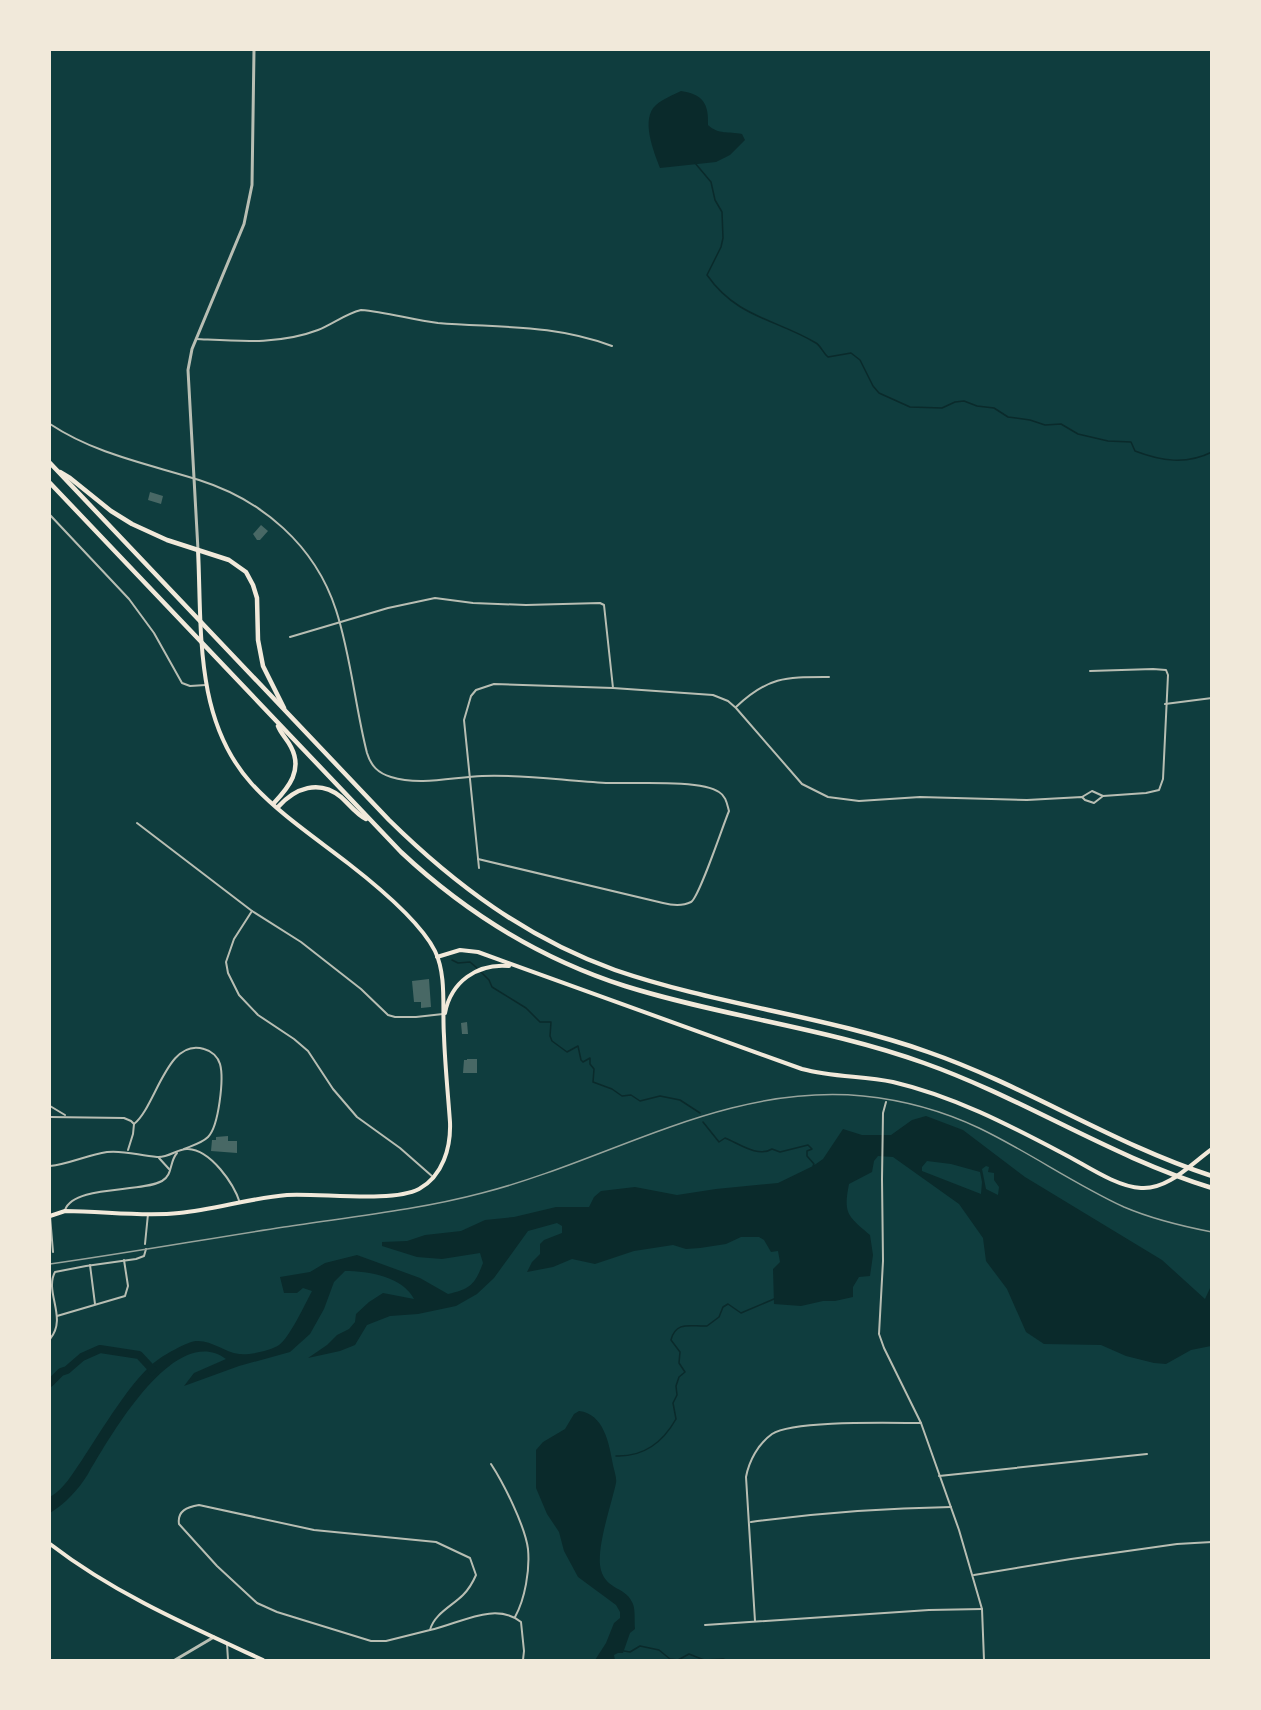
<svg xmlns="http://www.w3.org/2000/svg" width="1261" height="1710" viewBox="0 0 1261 1710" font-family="'Fira Sans Condensed',sans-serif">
	<rect width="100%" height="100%" fill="#0f3d3e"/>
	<g fill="#0a2a2b" fill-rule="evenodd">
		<path d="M681 91C703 94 709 104 708 125 719 135 728 131 742 134L745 140 730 155 716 162 660 168C654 152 640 119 656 105 663 99 673 95 681 91Z"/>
		<path d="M926 1116 963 1130 1025 1177 1162 1260 1205 1299 1211 1286V1346L1191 1350 1166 1364 1154 1363 1126 1356 1101 1345 1044 1344 1026 1332 1007 1289 986 1261 983 1238 959 1204 893 1157 878 1156 874 1161 872 1172 849 1184C843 1214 848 1216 870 1235L873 1255 870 1276 859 1277 853 1287V1297L835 1301H823L801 1306 774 1304 773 1269 780 1262 778 1251 771 1252 764 1240 759 1237H741L726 1244 700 1248 686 1249 673 1245 634 1251 595 1264 572 1259 553 1267 527 1272 532 1262 540 1254V1244L544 1240 562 1233V1226L557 1223 528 1231 494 1278 477 1294 456 1306 418 1314 390 1316 367 1325 355 1345 340 1351 308 1358 327 1345 337 1335 349 1329 355 1322 356 1314 369 1302 383 1293 414 1299C403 1277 369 1271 345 1271L334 1282 324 1309 310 1334 290 1352 239 1366 184 1386 194 1373 226 1359C174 1321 109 1439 88 1474 79 1489 65 1504 50 1513V1497C65 1488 72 1474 82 1460 100 1433 134 1375 159 1359 166 1354 187 1342 196 1341 212 1340 224 1352 239 1354 251 1355 269 1351 279 1345 290 1337 305 1304 312 1291L303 1288 297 1293H284L280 1277 310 1272 325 1263 357 1255 420 1278 448 1294C471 1289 475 1284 483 1263L480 1253 442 1259 417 1257 382 1246V1242L407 1241 425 1235 461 1231 485 1220 514 1217 556 1207H589L594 1197 601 1191 635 1187 677 1195 716 1189 778 1183 813 1166 823 1159 843 1129 862 1135H891L912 1120ZM927 1161 951 1164 980 1172 982 1182 981 1194 922 1171V1167ZM986 1166 989 1167 988 1172 994 1173V1180L999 1187 998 1195 986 1189 982 1169Z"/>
		<path d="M579 1411C604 1414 609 1443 613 1465 614 1470 617 1478 616 1483 611 1506 598 1542 600 1565 603 1590 625 1586 632 1602 636 1609 634 1621 635 1629L630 1633 623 1653H618L614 1655 615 1660H595L606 1643 614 1623 620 1618V1612L616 1605 578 1577 564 1551 559 1532 547 1514 536 1488V1450L543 1442 565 1429 574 1414Z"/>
	</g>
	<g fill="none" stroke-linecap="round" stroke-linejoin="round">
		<g stroke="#0a2a2b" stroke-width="1.5">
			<path d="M695 163 711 182 715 200 722 212 723 238 721 247 707 275C737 318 776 319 816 343 821 346 823 353 828 357L851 353 860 360 873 386 879 393 910 407 942 408 955 402 964 401 977 406 994 408 1008 417 1030 420 1045 425 1061 424 1078 434 1108 441 1131 442 1135 451C1161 461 1186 465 1212 452"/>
			<path d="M452 960 458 963 470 962 477 968"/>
			<path d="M481 972 489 980 492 987 526 1008 540 1022H551L550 1036 552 1041 567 1052 578 1046 581 1060 583 1062 590 1058V1064L594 1069 593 1082 612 1089 622 1096 631 1095 640 1101 660 1096 680 1100 700 1113"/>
			<path d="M703 1122 719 1142 725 1138C738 1143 758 1158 772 1149L780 1152 808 1145 812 1149 807 1151V1156L814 1164 813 1166"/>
			<path d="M616 1456C643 1457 663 1442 676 1419L673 1403 677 1395 676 1386 679 1377 685 1372 679 1363 680 1352 671 1340C676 1320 692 1327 707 1326L719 1317 723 1307 728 1304 741 1313 774 1299"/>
			<path d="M624 1651 630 1652 640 1646 659 1650 670 1659 678 1660 689 1654 704 1660 723 1659 726 1660"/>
		</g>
		<path stroke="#0a2a2b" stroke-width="8" d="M50 1383 61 1372 67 1370 82 1357 100 1349 139 1355 153 1370 152 1371"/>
	</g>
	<g fill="#486865">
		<path d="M150 492 163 496 161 504 148 500Z"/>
		<path d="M261 525 268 531 260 540H257L253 534Z"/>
		<path d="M429 979 431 1007 421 1008V1002H414L412 981Z"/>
		<path d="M467 1022 468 1034H462L461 1023Z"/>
		<path d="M467 1059H477V1073H463L464 1060H467Z"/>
		<path d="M228 1136V1141H237V1153L211 1151 212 1140H216V1137Z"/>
	</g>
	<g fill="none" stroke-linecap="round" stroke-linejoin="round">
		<g stroke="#b8beb3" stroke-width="2">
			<path d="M196 339C237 341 279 345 318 330 333 324 345 314 361 310 387 312 412 320 438 323 501 328 552 324 612 346"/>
			<path d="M50 424C95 454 148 464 199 480 262 500 315 545 336 610 351 656 355 706 367 753 371 766 378 773 391 777 420 786 454 777 482 776 523 774 565 781 606 783 631 784 701 779 719 792 726 796 727 804 729 811 723 825 699 898 691 902 683 906 671 905 663 903L478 859"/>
			<path d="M50 515 129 599 154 633 182 683 190 686 206 685"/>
			<path d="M290 637 388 608 435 598 473 603 526 605 600 603 604 605 613 688"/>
			<path d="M1165 704 1212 698"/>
			<path d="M736 707C769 676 786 677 829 677"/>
			<path d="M1082 797 1092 791 1103 796"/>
			<path d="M137 823 252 911 301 942 361 989 388 1015 395 1017H416L443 1014"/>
			<path d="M479 868 464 720 471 696 476 690 494 684 613 688 713 695 728 701 736 708 802 784 828 797 859 801 920 797 1027 800 1082 797 1085 800 1094 803 1103 796 1146 793 1159 790 1163 779 1168 675 1166 670 1153 669 1090 671"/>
			<path d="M252 911 234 939 226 962 228 973 239 995 258 1015 294 1039 308 1051 333 1089 357 1117 400 1148 433 1177"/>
			<path d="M886 1102 883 1113 882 1179 883 1261 879 1334 884 1348 921 1423 959 1530 982 1609 984 1660"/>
			<path d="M50 1106 65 1115"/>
			<path d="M50 1117 124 1118 131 1121 134 1124"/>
			<path d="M134 1124C156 1107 167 1037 204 1049 212 1051 218 1057 220 1064 224 1078 219 1126 208 1137 202 1143 191 1146 184 1149"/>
			<path d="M128 1150 133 1134 134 1124"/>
			<path d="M159 1158 169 1169"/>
			<path d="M50 1166C69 1164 87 1155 107 1152 125 1150 140 1156 157 1157 169 1158 178 1148 188 1149 211 1150 234 1184 240 1203"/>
			<path d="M65 1210C74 1185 140 1193 162 1181 173 1175 169 1162 177 1153"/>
			<path d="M50 1216 53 1252"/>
			<path d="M145 1244 148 1214"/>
			<path d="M90 1265 95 1304"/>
			<path d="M57 1316 125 1296 128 1286 124 1260"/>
			<path d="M50 1339C68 1318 44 1292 55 1272L86 1266 136 1259 144 1256 146 1249"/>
			<path d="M491 1464C504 1484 525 1526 528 1549 530 1570 525 1599 515 1617"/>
			<path d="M939 1476 1147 1454"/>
			<path d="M199 1505 314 1530 436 1542 470 1558 476 1575C473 1582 469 1589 463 1595 452 1606 434 1614 430 1630L386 1641H371L277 1612 257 1603 217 1566 179 1524C177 1511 187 1507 199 1505Z"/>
			<path d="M751 1522C817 1513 884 1508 951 1507"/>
			<path d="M974 1575 1071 1559 1177 1544 1212 1542"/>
			<path d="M755 1621 746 1477C749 1461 758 1444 772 1434 793 1420 891 1423 921 1423"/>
			<path d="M705 1625 929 1610 982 1609"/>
			<path d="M430 1630C459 1624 495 1601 521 1622L524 1651 523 1660"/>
			<path d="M227 1644 228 1660"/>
		</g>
		<g stroke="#b8beb3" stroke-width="3">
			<path d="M198 550 188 370 192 349 244 224 252 185 254 50"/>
			<path d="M175 1660 214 1637"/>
		</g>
		<g stroke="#f1e9da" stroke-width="4">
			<path d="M437 957 460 950 478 952 802 1069C832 1077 862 1076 893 1082 953 1096 1007 1124 1062 1153 1084 1164 1116 1187 1141 1188 1168 1190 1191 1164 1212 1149"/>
			<path d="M445 1013C451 982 477 963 509 966"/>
			<path d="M50 1216 65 1211C103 1211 142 1217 179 1213 216 1209 251 1198 287 1195 321 1193 392 1203 419 1189 443 1176 451 1147 450 1122 448 1094 445 1065 444 1036 442 1009 447 976 435 951 420 921 376 885 349 864 317 839 278 813 251 783 194 719 202 630 198 550"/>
		</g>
		<path stroke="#f1e9da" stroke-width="4" d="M50 1544C115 1594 189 1626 263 1660"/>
		<g stroke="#f1e9da" stroke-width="4.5">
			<path d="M50 463 389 820C455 885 528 939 615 970 717 1005 826 1016 928 1052 1026 1086 1113 1144 1212 1176"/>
			<path d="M60 472 70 478 111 511 132 524 167 540 229 560 246 572 253 585 257 598 258 640 263 666 284 708"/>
			<path d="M50 483 401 852C465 912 541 959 625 986 724 1017 827 1028 924 1063 1023 1098 1111 1157 1212 1188"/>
			<path d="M274 803C289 787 303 770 291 747 287 739 281 734 278 726"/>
			<path d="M278 807C295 788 319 779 341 797 349 804 356 814 366 819"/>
		</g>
		<path stroke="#97a49c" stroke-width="1.5" d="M50 1264C128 1253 206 1239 284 1227 350 1217 418 1210 482 1193 611 1160 725 1083 863 1096 903 1100 943 1111 979 1128 1029 1152 1074 1184 1124 1207 1152 1219 1181 1226 1212 1232"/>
	</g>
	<rect width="1261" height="1710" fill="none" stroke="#f1e9da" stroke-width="102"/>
</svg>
